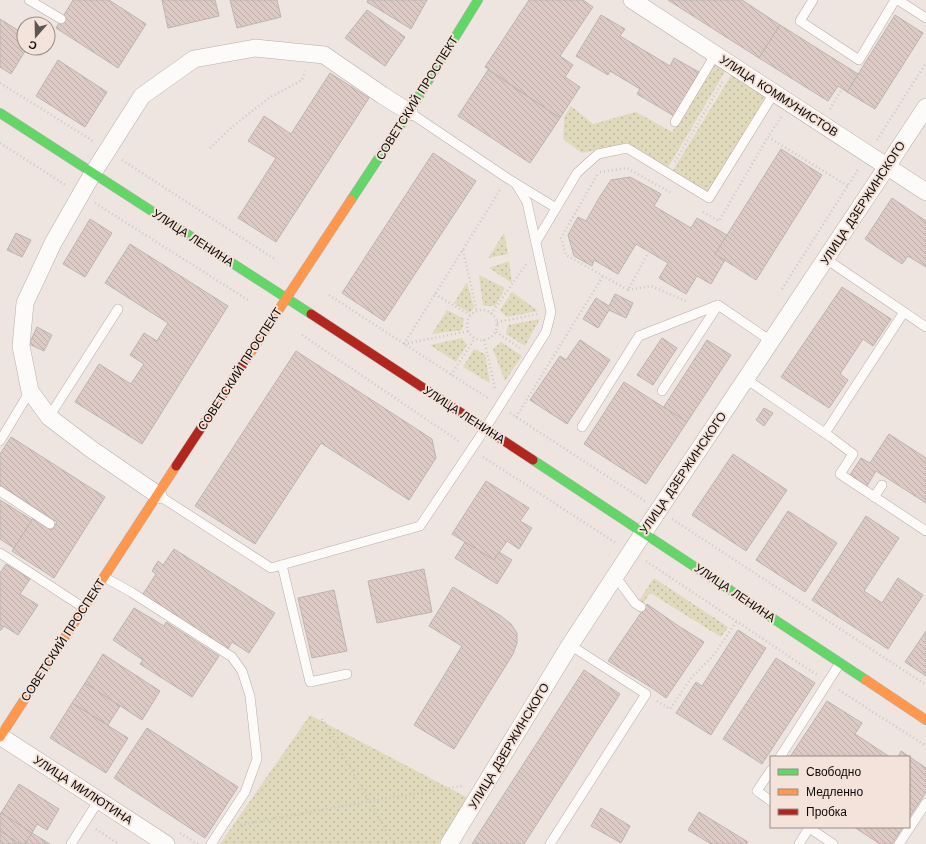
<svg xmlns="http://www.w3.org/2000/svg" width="926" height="844" viewBox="0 0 926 844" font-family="'Work Sans',sans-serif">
	<defs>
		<pattern id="grass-dots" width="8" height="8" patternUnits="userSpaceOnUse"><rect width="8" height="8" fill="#e0d9bb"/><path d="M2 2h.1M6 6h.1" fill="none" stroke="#bfb99f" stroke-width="1.8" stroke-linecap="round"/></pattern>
		<pattern id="building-back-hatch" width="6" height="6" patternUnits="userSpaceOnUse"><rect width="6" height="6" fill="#decac5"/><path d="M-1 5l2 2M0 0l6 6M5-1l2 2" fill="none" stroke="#bdaca8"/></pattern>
	</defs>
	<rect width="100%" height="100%" fill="#eee5e0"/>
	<g fill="url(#grass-dots)">
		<path d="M715 62 726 70 667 169 627 144 582 153 563 139 564 124V117L571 106 593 124 636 112 672 132Z"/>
		<path d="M732 74 767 95 707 193 672 172Z"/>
		<path d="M504 233 508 254 488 258Z"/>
		<path d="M509 261 512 283 489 268Z"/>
		<path d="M479 275 505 288 495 306H483Z"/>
		<path d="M467 282 474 308 469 313 454 303Z"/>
		<path d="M512 292 538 311 507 317 500 310Z"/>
		<path d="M447 310 464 319 462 330 432 334Z"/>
		<path d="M540 319 525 346 506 334 508 325Z"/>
		<path d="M462 338 467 345 456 362 430 345Z"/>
		<path d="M501 342 522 356 505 381 493 349Z"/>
		<path d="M474 349 485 354 490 383 463 367Z"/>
		<path d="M654 578 728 627 721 637 650 593 641 607 638 602Z"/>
		<path d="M310 715 468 798 439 844H220Z"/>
	</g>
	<g fill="url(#building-back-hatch)" stroke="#bcb5b2">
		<path d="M73 0H109L146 24 118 68 56 28Z"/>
		<path d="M162 0H215L219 16 168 28Z"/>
		<path d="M230 0H277L281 17 237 28Z"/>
		<path d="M368 0H427L411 29 367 2Z"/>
		<path d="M529 0H583L593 7 560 56 573 65 565 77 580 87 560 118 485 67Z"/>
		<path d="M668 0H742L780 25 759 58Z"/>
		<path d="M367 10 405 37 385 66 345 38Z"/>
		<path d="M601 15 625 29 620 36 670 66 674 58 699 72 674 116 637 94 640 89 610 71 608 75 576 56Z"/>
		<path d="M895 15 923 33 875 109 847 92Z"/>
		<path d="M0 19 24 34V48H27L11 74 0 67Z"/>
		<path d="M780 25 858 74 847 92 838 86 828 101 759 58Z"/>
		<path d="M58 60 107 92 85 127 36 96Z"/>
		<path d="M488 70 560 118 530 163 458 116Z"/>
		<path d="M330 73 369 98 276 242 238 218 276 158 248 141 264 116 291 134Z"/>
		<path d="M781 149 822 175 756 280 715 254Z"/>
		<path d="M433 153 476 181 384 321 342 293Z"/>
		<path d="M630 177 661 194 654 206 691 228 697 218 727 235 715 254 725 260 711 284 697 276 686 294 659 278 668 263 636 244 618 274 594 260 592 266 574 256 568 235 578 217 586 221 599 198 611 180Z"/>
		<path d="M892 198 926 221V267L908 256 902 264 865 239Z"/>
		<path d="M90 219 112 233 85 277 63 264Z"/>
		<path d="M16 233 31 240 22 257 7 250Z"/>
		<path d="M130 244 228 306 142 444 75 402 99 364 131 384 144 364 130 355 144 333 157 341 168 323 105 283Z"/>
		<path d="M842 287 891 319 873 346 863 339 840 374 848 380 829 408 781 377Z"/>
		<path d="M615 294 633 303 626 318 609 310 598 328 583 319 596 298 609 306Z"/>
		<path d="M37 327 52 335 44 351 29 344Z"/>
		<path d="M662 338 677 348 653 385 637 375Z"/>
		<path d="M580 340 610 360 567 424 530 400 560 356 566 360Z"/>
		<path d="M707 340 731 355 687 422 663 408Z"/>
		<path d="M296 351 432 439 436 458 409 500 321 443 255 544 195 506Z"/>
		<path d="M624 382 687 422 646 484 584 444Z"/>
		<path d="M764 408 773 413 764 426 756 420Z"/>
		<path d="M889 434 926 458V503L876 471 867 486 850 475 861 458 870 463Z"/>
		<path d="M11 437 105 497 54 578 12 551 33 518 52 530 57 522 0 485V454Z"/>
		<path d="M733 454 787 490 746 551 692 515Z"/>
		<path d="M486 481 529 508 520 521 532 528 519 549 507 541 494 560 452 534Z"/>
		<path d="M0 500 32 520 14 548 0 539Z"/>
		<path d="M788 511 837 543 805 592 756 560Z"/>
		<path d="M866 516 899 538 864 591 882 603 898 578 923 595 888 649 812 600Z"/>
		<path d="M465 542 494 560 499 552 512 560 497 584 455 558Z"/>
		<path d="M174 549 275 613 249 653 232 642 228 649 143 594 156 574 152 571 158 561 163 565Z"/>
		<path d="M6 564 30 579 20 594 38 605 18 635 4 626 1 630H0V573Z"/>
		<path d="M424 569 432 612 377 623 368 581Z"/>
		<path d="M453 587 501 616 511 624 517 633V643L513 654 454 749 414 725 462 646 429 626Z"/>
		<path d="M334 590 347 651 312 658 298 598Z"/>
		<path d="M647 604 677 625 704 642 666 698 652 688 608 661Z"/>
		<path d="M134 608 164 626 166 622 219 656 192 697 140 664 143 660 113 640Z"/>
		<path d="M738 630 766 648 711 735 676 713 696 682 702 686Z"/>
		<path d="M926 631V676L905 662Z"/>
		<path d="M103 654 160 691 142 720 85 683Z"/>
		<path d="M776 658 815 683 762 764 723 739Z"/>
		<path d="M584 670 620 694 524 844H472Z"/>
		<path d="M85 683 120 706 108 725 72 703Z"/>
		<path d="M827 701 862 723 855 734 890 757H790Z"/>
		<path d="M72 703 128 738 106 773 50 738Z"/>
		<path d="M147 728 238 787 205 838 114 778Z"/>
		<path d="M901 751 926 768V792L909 818V757H898Z"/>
		<path d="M19 784 59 809 47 830 37 824 32 833 1 813Z"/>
		<path d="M601 808 630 826 621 843 591 826Z"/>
		<path d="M699 812 748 842 746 844H711L688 830Z"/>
		<path d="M1 813 32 833 25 844H20L0 831V814Z"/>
		<path d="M854 827H903L892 844H880Z"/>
		<path d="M0 831 20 844H0Z"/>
		<path d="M32 833 50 844H25Z"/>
	</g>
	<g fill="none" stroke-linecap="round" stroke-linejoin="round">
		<g stroke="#b5aeaa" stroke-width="10">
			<g id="lane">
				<path d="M29 0 61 19"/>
				<path d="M813 0 800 21 859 60 895 0"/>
				<path d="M898 0 926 18"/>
				<path d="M409 112 507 178 556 208"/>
				<path d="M675 122 715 55"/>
				<path d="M536 242 577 173 598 154 627 148 709 198 774 93"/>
				<path d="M826 259 926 327"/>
				<path d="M746 379 832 438 853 454 840 474 926 531"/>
				<path d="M662 391 718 305 771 341"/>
				<path d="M49 417 118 309"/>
				<path d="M582 427 639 336 718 305"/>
				<path d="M825 433 904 312"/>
				<path d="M0 441 30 391"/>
				<path d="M0 491 50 524"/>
				<path d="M158 495 271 568 420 526 485 429 546 332 551 312 527 202 516 184"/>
				<path d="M874 497 882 485"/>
				<path d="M0 553 84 608"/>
				<path d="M282 565 310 682 347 674"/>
				<path d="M615 576 635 603 641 607"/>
				<path d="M104 577 131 592 232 657 242 671 250 696 257 759 245 792 211 844"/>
				<path d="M780 757 840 663"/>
				<path d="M771 770 757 791 771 801"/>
				<path d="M808 827 833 844"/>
				<path d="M71 844 99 800"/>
				<path d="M550 844 646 694 570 645"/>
				<path d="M799 844 809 828"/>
				<path d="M899 844 926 803"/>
			</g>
		</g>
		<g stroke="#b5aeaa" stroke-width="18">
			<g id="street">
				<path d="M632 0 926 192"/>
				<path d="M158 495 91 449 49 417 30 391 21 346 25 303 53 243 93 173 142 96 194 59 255 48 324 55 382 95 409 112"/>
				<path d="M0 736 166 844"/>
				<path d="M449 844 570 645 644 532 882 174 926 107"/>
			</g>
		</g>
		<g stroke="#b5aeaa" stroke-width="10">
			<g id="fast">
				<path d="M0 113 311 314"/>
				<path d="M351 200 409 112 478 0"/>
				<path d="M533 460 866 680"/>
			</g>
		</g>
		<g stroke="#b5aeaa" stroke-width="10">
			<g id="slow">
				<path d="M247 358 351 200"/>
				<path d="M866 680 926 720"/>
				<path d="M0 737 176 466"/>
			</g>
		</g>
		<g stroke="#b5aeaa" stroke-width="10">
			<g id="jam">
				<path d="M311 314 533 460"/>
				<path d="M176 466 247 358"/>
			</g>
		</g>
		<g stroke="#cbc8c6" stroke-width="2.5" stroke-dasharray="1 3" stroke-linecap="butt">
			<path d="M0 83 93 141"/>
			<path d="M830 109 842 89"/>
			<path d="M781 117 768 137 848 186"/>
			<path d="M877 140 926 63"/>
			<path d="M0 143 67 186"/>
			<path d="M210 148 232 127 269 98 302 80 305 71"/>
			<path d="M122 160 276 260"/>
			<path d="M675 162 723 81"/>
			<path d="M600 172 627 168 673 194"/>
			<path d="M597 175 561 238 566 255 628 290 647 255"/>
			<path d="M95 203 248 300"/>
			<path d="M703 212 719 221 768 137"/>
			<path d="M463 250 477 312"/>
			<path d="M782 289 859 168"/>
			<path d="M628 290 651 286 688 302"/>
			<path d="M435 294 471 316"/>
			<path d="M329 295 489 399"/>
			<circle cx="482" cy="325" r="15"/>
			<path d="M491 314 527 263"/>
			<path d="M497 322 538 314"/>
			<path d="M496 332 520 348"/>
			<path d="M302 335 460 442"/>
			<path d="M484 340 495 388"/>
			<path d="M404 344 500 190"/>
			<path d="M404 344 469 331"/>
			<path d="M451 375 475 338"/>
			<path d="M510 413 645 501"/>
			<path d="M516 417 603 276"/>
			<path d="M483 457 616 543"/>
			<path d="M672 519 926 685"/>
			<path d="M646 561 817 675"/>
			<path d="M839 690 926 746"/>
			<path d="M657 701 670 709 692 677 713 656 736 622"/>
			<path d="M322 719 394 844"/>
			<path d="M240 825 370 801 462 786 463 785"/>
			<path d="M96 829 119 844"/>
			<path d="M180 833 198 844"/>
		</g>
		<use href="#lane" stroke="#fcfbfa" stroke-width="9"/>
		<use href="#street" stroke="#fcfbfa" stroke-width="17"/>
		<use href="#fast" stroke="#63d668" stroke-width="9"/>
		<use href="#slow" stroke="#ff974d" stroke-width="9"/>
		<use href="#jam" stroke="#b3261e" stroke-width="9"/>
	</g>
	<g text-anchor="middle" stroke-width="4" stroke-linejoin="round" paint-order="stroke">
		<g font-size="12" fill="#0f0a07" stroke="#f4e3da">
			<text transform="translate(779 96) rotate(33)" y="4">УЛИЦА КОММУНИСТОВ</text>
			<text transform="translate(417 98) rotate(-58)" y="4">СОВЕТСКИЙ ПРОСПЕКТ</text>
			<text transform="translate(863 203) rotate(-57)" y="4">УЛИЦА ДЗЕРЖИНСКОГО</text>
			<text transform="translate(193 238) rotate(33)" y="4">УЛИЦА ЛЕНИНА</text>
			<text transform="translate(240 369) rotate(-57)" y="4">СОВЕТСКИЙ ПРОСПЕКТ</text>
			<text transform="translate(464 415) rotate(33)" y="4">УЛИЦА ЛЕНИНА</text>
			<text transform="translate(683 473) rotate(-56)" y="4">УЛИЦА ДЗЕРЖИНСКОГО</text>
			<text transform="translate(735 593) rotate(34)" y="4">УЛИЦА ЛЕНИНА</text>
			<text transform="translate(63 640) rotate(-57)" y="4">СОВЕТСКИЙ ПРОСПЕКТ</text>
			<text transform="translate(509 746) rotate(-59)" y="4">УЛИЦА ДЗЕРЖИНСКОГО</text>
			<text transform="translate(83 790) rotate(33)" y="4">УЛИЦА МИЛЮТИНА</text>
		</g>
	</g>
	<rect x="770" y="756" width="140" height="72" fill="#f4e3da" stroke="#988c86"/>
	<rect x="778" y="769" width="20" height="6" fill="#63d668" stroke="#988c86"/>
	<text x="806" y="776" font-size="12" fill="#0f0a07">Свободно</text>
	<rect x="778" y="789" width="20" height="6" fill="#ff974d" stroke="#988c86"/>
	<text x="806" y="796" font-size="12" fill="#0f0a07">Медленно</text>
	<rect x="778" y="809" width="20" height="6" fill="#b3261e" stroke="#988c86"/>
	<text x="806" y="816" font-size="12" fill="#0f0a07">Пробка</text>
	<g transform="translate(36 36) rotate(200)"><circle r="19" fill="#f4e3da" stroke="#988c86"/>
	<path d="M0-3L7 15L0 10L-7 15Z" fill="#5d5753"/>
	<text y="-6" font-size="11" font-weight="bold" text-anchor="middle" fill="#0f0a07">С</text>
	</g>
</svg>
